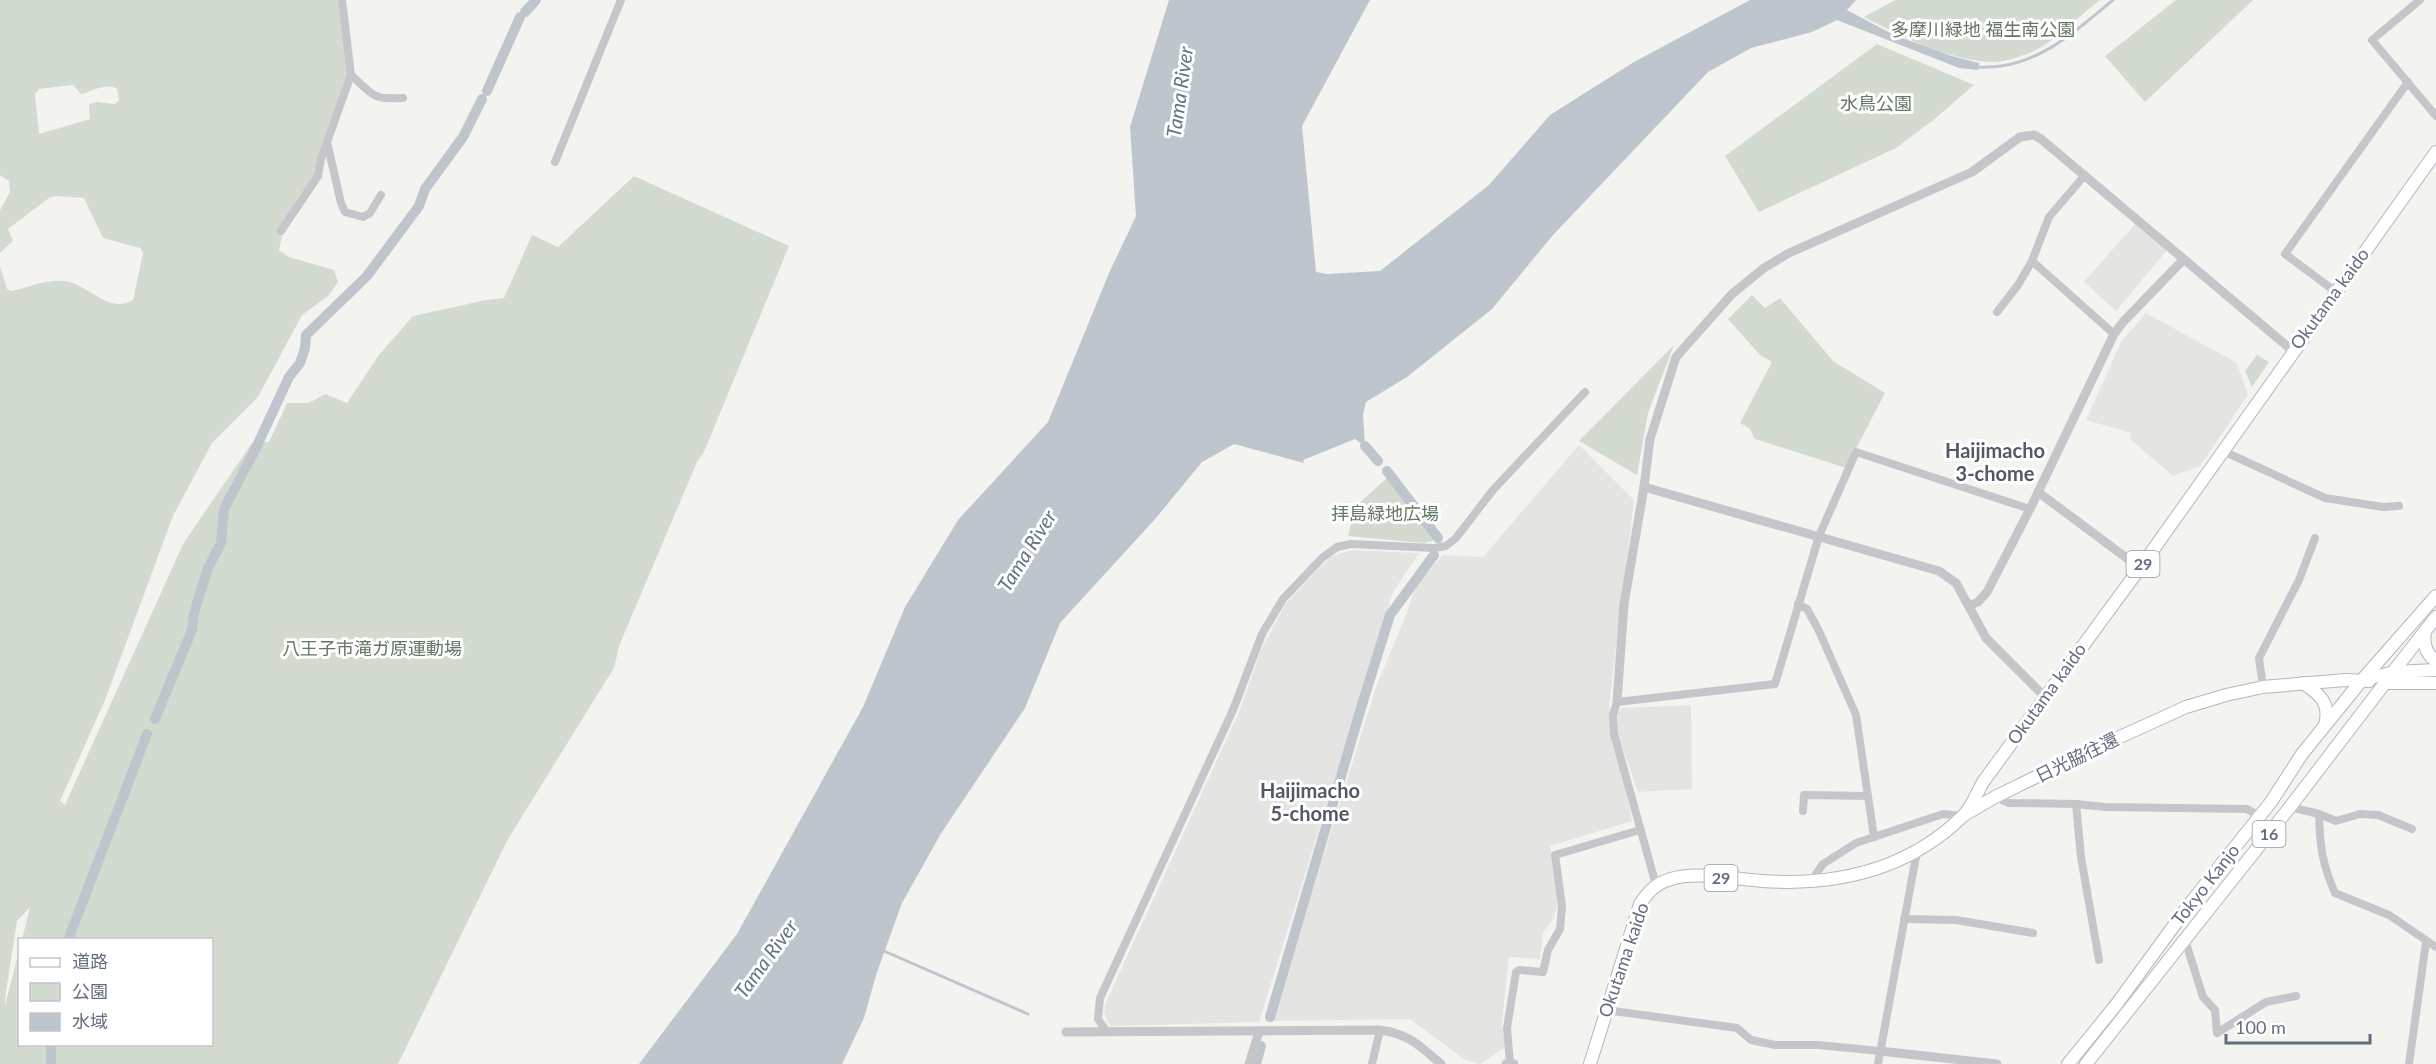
<svg xmlns="http://www.w3.org/2000/svg" width="2436" height="1064" viewBox="0 0 2436 1064" font-family="Lato,'Noto Sans JP',sans-serif">
	<rect width="100%" height="100%" fill="#f3f4f0"/>
	<g fill="#e4e4e3">
		<path d="M2136 223 2167 250 2116 311 2084 282Z"/>
		<path d="M2146 313 2237 363 2248 395 2200 466 2173 476 2130 439 2131 433 2086 420 2121 342Z"/>
		<path d="M1579 445 1634 500 1609 706 1632 821 1550 846 1558 904 1553 919 1543 933 1540 959 1509 957 1502 1023 1505 1047 1480 1064 1465 1060 1410 1019 1272 1021 1376 687 1408 610 1415 587 1443 555 1483 557Z"/>
		<path d="M1350 550 1419 553 1393 592 1259 1022 1110 1026 1104 1012 1107 1000 1240 710 1261 650 1285 605 1313 574 1331 557Z"/>
		<path d="M1691 705 1692 789 1638 792 1618 735V713L1622 708Z"/>
	</g>
	<g fill="#d3dbd1" fill-rule="evenodd">
		<path d="M0 0H339L348 78 315 174 281 228 282 235 279 250 289 257 334 270 338 282 329 295 302 315 258 397 212 443 173 516 105 700 60 801 65 805 183 544 252 443 269 442 287 403H309L325 394 347 403 379 355 413 316 486 300 504 298 532 235 558 247 634 176 789 246 704 452 697 462 619 646 614 668 508 839 398 1064H0V266L7 289 12 291C28 287 48 279 64 281 87 283 109 315 133 300L143 253 140 248 103 238 84 198 55 196 49 198 8 229 13 241 0 253V210L10 192 9 181 0 175ZM73 85 81 94C93 91 106 82 117 89L119 100 115 104 97 102 89 104 90 119 39 134 35 94 39 89ZM30 907 22 939 212 940V1044H20L19 951 5 1005V998L17 921Z"/>
		<path d="M1895 0H2100C2083 13 2052 43 2034 51 2022 56 2004 63 1990 62 1946 59 1902 37 1864 17Z"/>
		<path d="M2176 0H2253L2145 102 2105 56Z"/>
		<path d="M1877 44 1974 85 1936 118 1896 148 1759 212 1725 156Z"/>
		<path d="M1752 295 1765 308 1780 298 1833 361 1885 393 1846 468 1755 439 1749 428 1740 423 1772 362 1760 355 1728 319Z"/>
		<path d="M1674 345 1648 413 1637 475 1579 441Z"/>
		<path d="M2257 355 2269 362 2252 387 2245 371Z"/>
		<path d="M1388 477 1435 540 1423 543 1348 536 1356 506Z"/>
	</g>
	<path fill="#bec5cc" d="M1169 0H1370L1302 126 1316 272 1327 274 1380 271 1489 185 1550 115 1634 62 1750 0H1856L1847 10 1894 35 1952 56 1979 63 1978 70 1959 68 1837 20 1812 32 1751 48 1708 72 1553 235 1492 309 1407 377 1366 402 1363 415 1365 446 1355 439 1303 460 1304 463 1234 444 1202 462 1156 518 1060 623 1025 708 940 835 902 903 877 972 864 1018 842 1064H639L737 934 863 707 905 607 958 520 1048 422 1109 273 1136 216 1130 127Z"/>
	<g fill="none" stroke-linecap="round" stroke-linejoin="round">
		<g stroke="#bec5cc" stroke-width="3">
			<path d="M1976 67C2033 71 2072 34 2113 0"/>
			<path d="M884 951 1028 1014"/>
		</g>
		<g stroke="#bec5cc" stroke-width="10">
			<path d="M525 12 536 0"/>
			<path d="M487 91 520 17"/>
			<path d="M1365 446 1378 461"/>
			<path d="M1387 471 1438 538"/>
			<path d="M155 719 192 630 194 613 208 568 221 543 224 509 255 450 289 377 300 363 305 348 306 335 367 276 419 206 425 189 463 137 482 99"/>
			<path d="M68 940 147 734"/>
			<path d="M1270 1017 1364 698 1390 615 1434 555"/>
			<path d="M51 1044V1064"/>
			<path d="M1256 1064 1261 1046"/>
		</g>
		<g stroke="#b4b7bb" stroke-width="14">
			<g id="primary">
				<path d="M2389 677 2436 617"/>
				<path d="M2362 680 2436 596"/>
				<path d="M1964 815 1995 797 2089 751 2186 707 2226 695 2263 687 2345 680 2369 681"/>
				<path d="M1590 1064 1640 904C1648 892 1656 883 1671 879 1696 871 1736 879 1762 881 1836 886 1907 870 1962 817 1971 809 1977 793 1983 782L2140 568 2436 152"/>
			</g>
		</g>
		<g stroke="#b4b6ba" stroke-width="14">
			<g id="trunk">
				<path d="M2425 632C2423 644 2426 654 2436 661"/>
				<path d="M2303 683C2320 694 2331 704 2325 725"/>
				<path d="M2068 1064 2116 1005 2192 901 2271 802 2302 754 2362 680 2394 672 2436 670"/>
				<path d="M2086 1064 2290 807 2385 683H2436"/>
			</g>
		</g>
		<g stroke="#c4c6ca" stroke-width="8">
			<path d="M2420 0 2372 40 2436 116"/>
			<path d="M351 75C373 95 372 100 403 98"/>
			<path d="M327 142 341 203 345 212 363 217 370 213 381 195"/>
			<path d="M555 162 621 0"/>
			<path d="M281 231 318 176 321 159 351 75 342 0"/>
			<path d="M2032 261 2114 334"/>
			<path d="M2336 292 2285 254 2408 82"/>
			<path d="M1997 312 2018 285 2032 261 2049 217 2085 175"/>
			<path d="M2223 451 2325 498 2383 507 2399 506"/>
			<path d="M1798 604 1807 609 1819 631 1856 715 1874 837"/>
			<path d="M2263 687 2259 658 2299 580 2315 538"/>
			<path d="M1995 797 2009 803 2076 804 2105 807 2247 809 2259 816"/>
			<path d="M2076 804 2081 857 2099 960"/>
			<path d="M2290 807 2319 814C2320 847 2322 863 2335 893L2389 915 2436 947"/>
			<path d="M1803 811 1804 795 1868 796"/>
			<path d="M2319 814 2336 821 2360 814 2378 815 2412 829"/>
			<path d="M1811 881 1823 864 1856 843 1943 814 1963 816"/>
			<path d="M1656 885 1614 734 1613 715 1617 702 1775 684 1819 536 1856 452 2030 509"/>
			<path d="M1904 919 1956 920 2033 933"/>
			<path d="M2185 940 2203 997 2215 1010 2217 1033 2266 1002 2296 996"/>
			<path d="M1606 1010 1737 1028 1751 1040 1775 1045H1818L1880 1051"/>
			<path d="M1107 1032 1098 1019 1100 998 1233 710 1262 634 1283 599 1322 558 1337 547 1351 544 1434 548 1446 546 1456 538 1493 490 1585 392"/>
			<path d="M1510 1063 1507 1028 1516 972 1519 970 1543 972 1548 950 1560 929 1562 906 1555 855 1640 830"/>
			<path d="M1372 1064 1380 1030"/>
			<path d="M1878 1064 1917 851"/>
			<path d="M2409 1064 2426 942"/>
		</g>
		<g stroke="#c4c6ca" stroke-width="9">
			<path d="M1644 487 1939 571 1956 583 1986 638 2045 697"/>
			<path d="M2038 492 2140 568"/>
			<path d="M1969 606 1978 602 1987 592 2030 509 2114 334 2123 322 2183 260"/>
			<path d="M1617 702 1624 604 1644 487 1650 439 1676 357 1732 294 1764 268 1789 253 1972 172 2020 137 2034 135 2041 139 2293 351"/>
			<path d="M1066 1032 1380 1030C1409 1034 1419 1045 1441 1064"/>
			<path d="M1880 1051 1997 1064"/>
			<path d="M1249 1064 1259 1032"/>
			<path d="M1506 1064H1514"/>
		</g>
		<use href="#primary" stroke="#fff" stroke-width="12"/>
		<use href="#trunk" stroke="#fff" stroke-width="12"/>
	</g>
	<g text-anchor="middle" stroke-width="6" stroke-linejoin="round" paint-order="stroke">
		<g fill="#fff" stroke="#9299a6" stroke-width="1.5">
			<rect x="2126.5" y="551" width="33" height="26" rx="4.5"/>
			<rect x="2252.5" y="821" width="33" height="26" rx="4.5"/>
			<rect x="1704.5" y="865" width="33" height="26" rx="4.5"/>
		</g>
		<g font-size="16" font-weight="bold" fill="#636d80">
			<text x="2143" y="570">29</text>
			<text x="2269" y="840">16</text>
			<text x="1721" y="884">29</text>
		</g>
		<g font-size="18" fill="#627862" stroke="#fff">
			<text x="1983" y="36">多摩川緑地 福生南公園</text>
			<text x="1876" y="110">水鳥公園</text>
			<text x="1385" y="520">拝島緑地広場</text>
			<text x="372" y="655">八王子市滝ガ原運動場</text>
		</g>
		<g font-size="18" fill="#636d80" stroke="#fff">
			<text transform="translate(2330 299) rotate(-54)" y="6">Okutama kaido</text>
			<text transform="translate(2047 694) rotate(-54)" y="6">Okutama kaido</text>
			<text transform="translate(2077 758) rotate(-26)" y="6">日光脇往還</text>
			<text transform="translate(2206 885) rotate(-52)" y="6">Tokyo Kanjo</text>
			<text transform="translate(1624 960) rotate(-71)" y="6">Okutama kaido</text>
		</g>
		<g font-size="20" font-style="italic" fill="#637585" stroke="#fff">
			<text transform="translate(1180 92) rotate(-82)" y="7">Tama River</text>
			<text transform="translate(1027 551) rotate(-58)" y="7">Tama River</text>
			<text transform="translate(766 959) rotate(-54)" y="7">Tama River</text>
		</g>
		<g font-size="20" font-weight="bold" fill="#515866" stroke="#fff">
			<text x="1995" y="458">Haijimacho<tspan x="1995" dy="23">3-chome</tspan></text>
			<text x="1310" y="798">Haijimacho<tspan x="1310" dy="23">5-chome</tspan></text>
		</g>
	</g>
	<rect x="18" y="938" width="195" height="108" fill="#ffffff" stroke="#c1c5cc" stroke-width="1.5"/>
	<rect x="30" y="958" width="30" height="9" fill="#ffffff" stroke="#c1c5cc" stroke-width="1.5"/>
	<text x="72" y="968" font-size="18" fill="#636d80">道路</text>
	<rect x="30" y="983" width="30" height="18" fill="#d3dbd1" stroke="#c1c5cc" stroke-width="1.5"/>
	<text x="72" y="998" font-size="18" fill="#636d80">公園</text>
	<rect x="30" y="1013" width="30" height="18" fill="#bec5cc" stroke="#c1c5cc" stroke-width="1.5"/>
	<text x="72" y="1028" font-size="18" fill="#636d80">水域</text>
	<path d="M2226 1034v9h144v-9" fill="none" stroke="#636d80" stroke-width="3"/>
	<text x="2235" y="1034" font-size="18" fill="#636d80" stroke="#ffffff" stroke-width="4.5" paint-order="stroke">100 m</text>
</svg>
